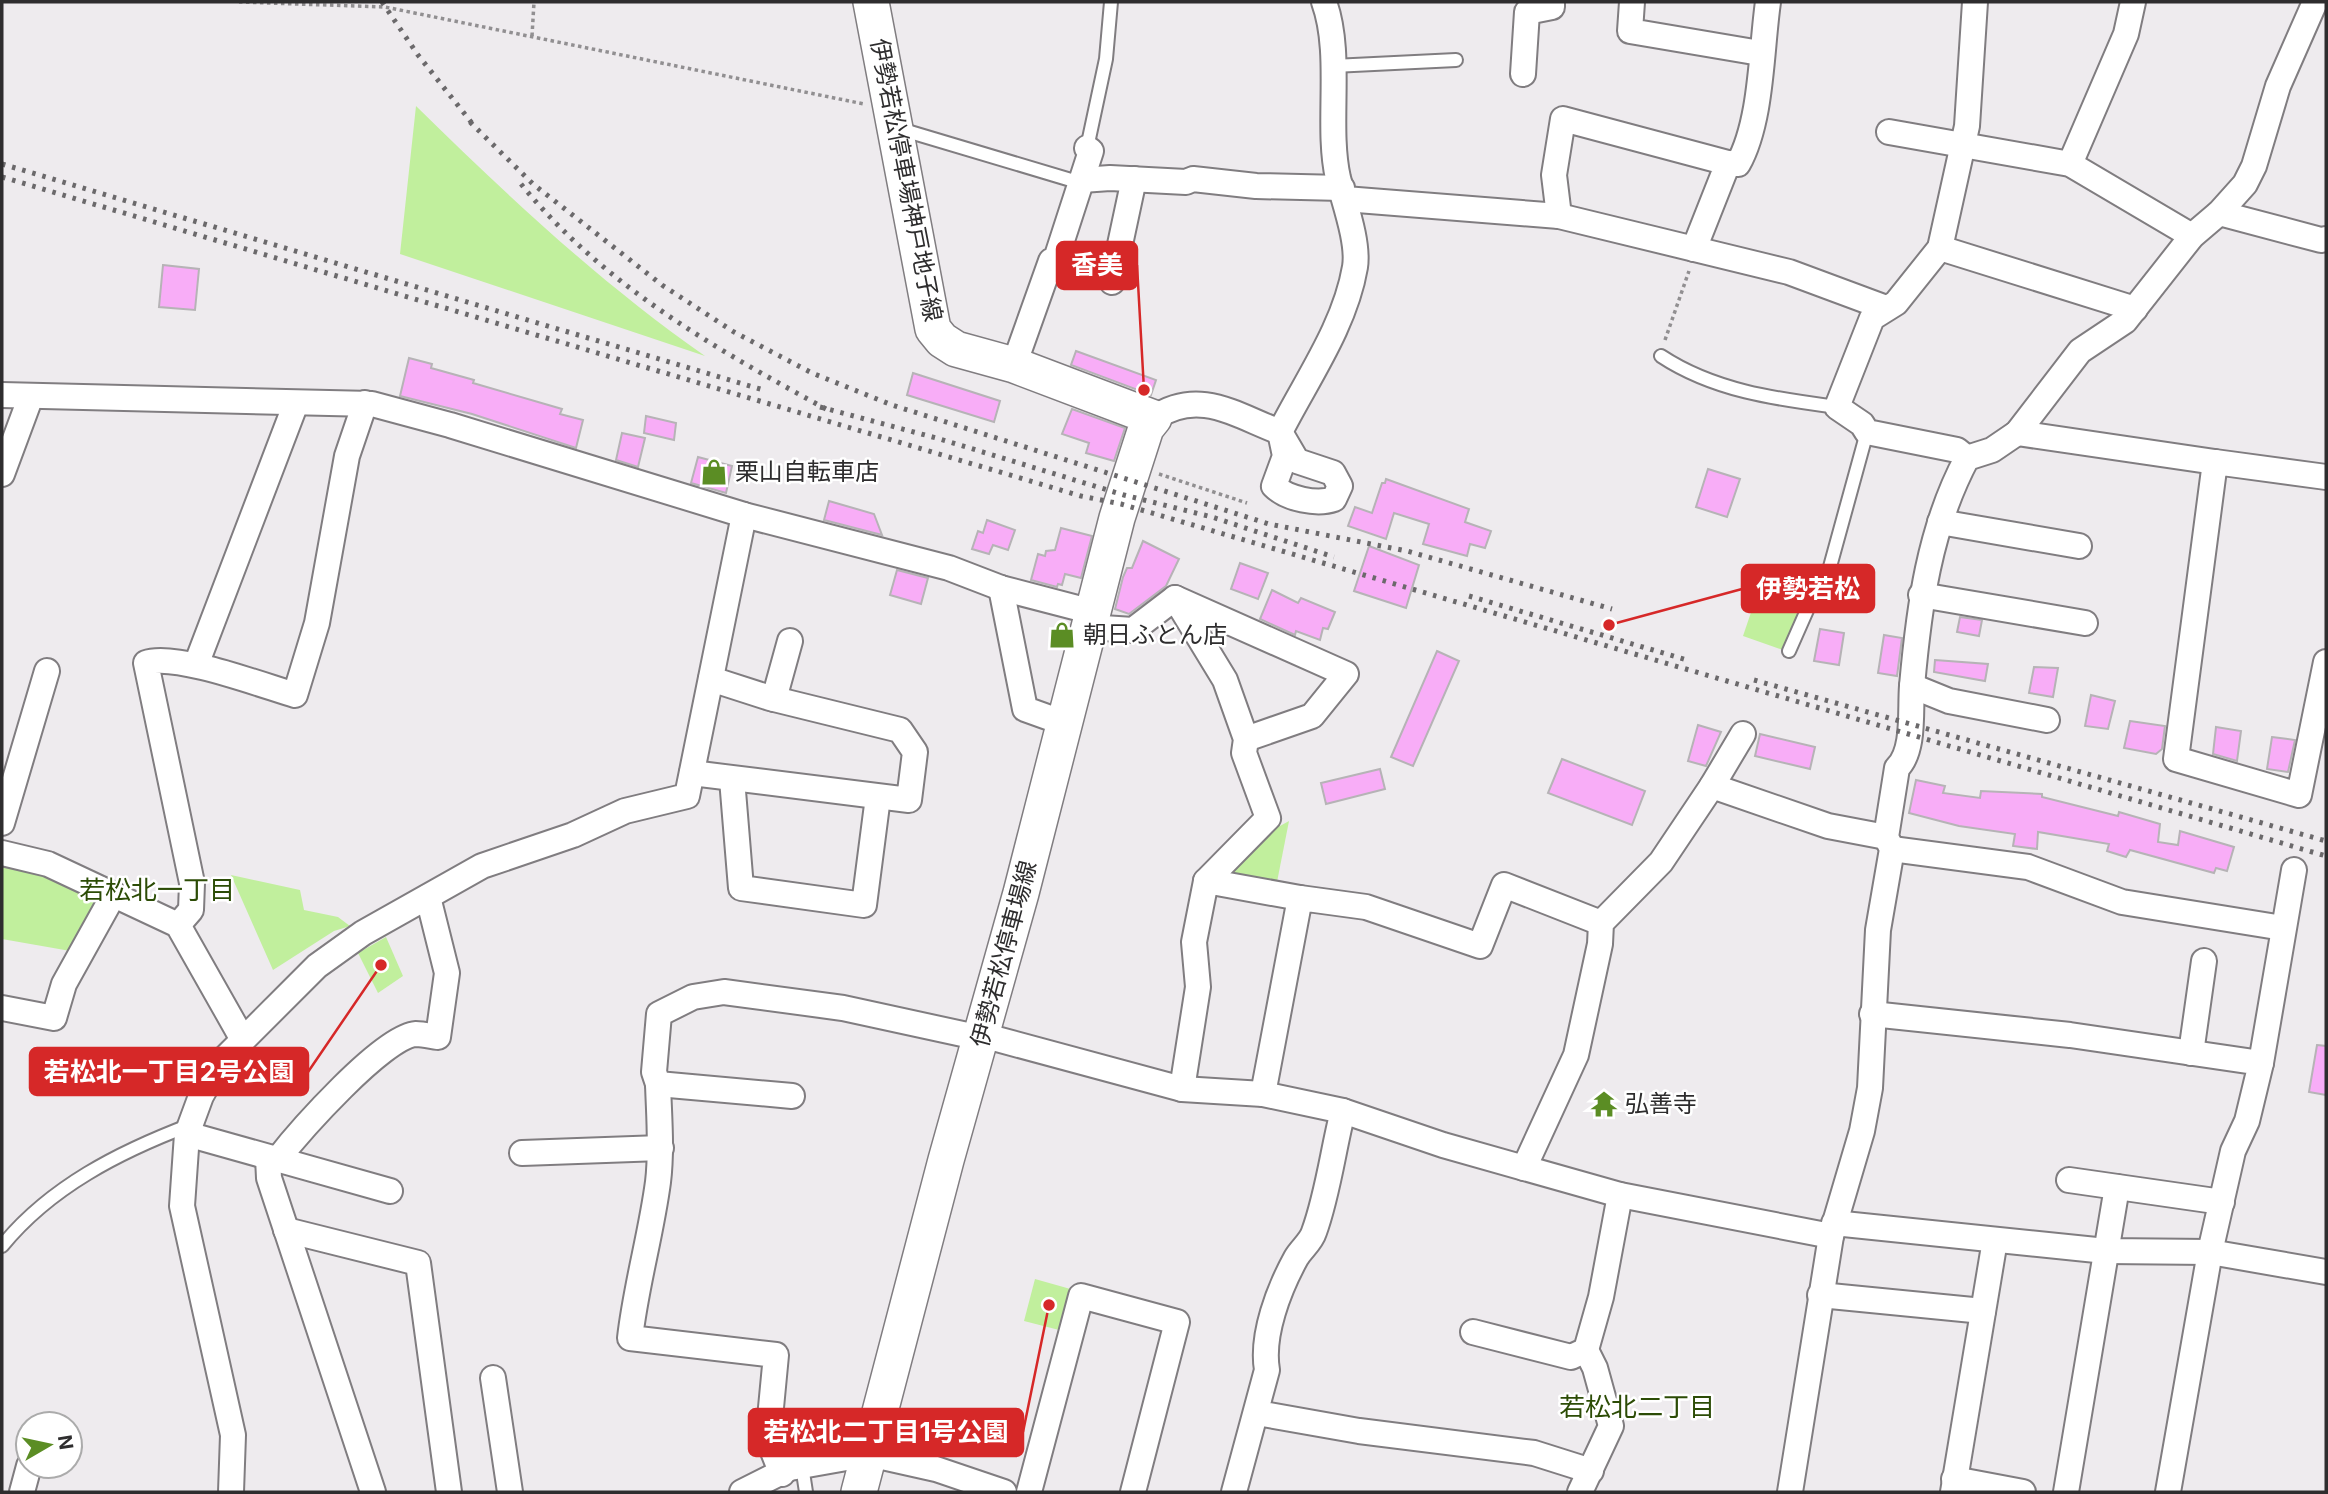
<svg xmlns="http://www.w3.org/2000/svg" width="2328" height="1494" viewBox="0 0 2328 1494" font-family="Inter,'Noto Sans JP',sans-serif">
	<rect width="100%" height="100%" fill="#eeebee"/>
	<g fill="#c1ef9d">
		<path d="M416 106C509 197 598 281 705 356L400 254Z"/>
		<path d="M1765 571 1813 585 1786 651 1743 636Z"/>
		<path d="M1289 821 1276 887 1229 878 1228 867 1258 838Z"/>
		<path d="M2 861 34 869 106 900 76 952 2 939Z"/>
		<path d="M231 875 300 890 304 910 338 917 350 926 334 931 273 970Z"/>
		<path d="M386 937 403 976 378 993 358 953Z"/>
		<path d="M1035 1279 1074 1290 1063 1331 1024 1321Z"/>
	</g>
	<g fill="#f8adf7" stroke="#b6b3b6" stroke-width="2">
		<path d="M163 265 199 269 195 310 159 307Z"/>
		<path d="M1076 351 1156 380 1151 395 1071 365Z"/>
		<path d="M409 358 432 364 431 368 474 380 473 383 562 409 560 414 583 420 576 448 472 414 400 396Z"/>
		<path d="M913 373 1000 401 994 422 907 395Z"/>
		<path d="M1072 409 1125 428 1114 461 1086 453 1089 443 1062 434Z"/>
		<path d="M646 416 676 423 674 440 644 433Z"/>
		<path d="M622 433 645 438 638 467 616 460Z"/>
		<path d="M698 457 732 466 726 493 691 483Z"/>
		<path d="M1708 469 1740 479 1727 517 1696 507Z"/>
		<path d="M1386 479 1469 509 1465 522 1491 531 1485 548 1470 544 1467 556 1423 544 1429 524 1394 513 1386 539 1348 526 1355 507 1372 513 1382 483H1385Z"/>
		<path d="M829 501 874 514 882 535 824 520Z"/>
		<path d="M987 520 1015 530 1008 550 993 545 989 554 972 549 978 531 983 533Z"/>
		<path d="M1061 528 1092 536 1081 578 1065 574 1062 585 1058 584 1057 587 1031 580 1038 554 1045 556 1046 551 1055 550Z"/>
		<path d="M1143 541 1179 559 1166 586 1129 614 1115 609 1123 577 1127 568H1132Z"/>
		<path d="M1369 546 1419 565 1406 608 1354 591Z"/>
		<path d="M1240 563 1268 573 1258 599 1231 589Z"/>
		<path d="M897 570 928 578 921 604 890 595Z"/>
		<path d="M1272 590 1298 603 1301 598 1335 612 1328 629 1323 628 1320 640 1296 631 1295 635 1260 619Z"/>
		<path d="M1960 617 1982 620 1979 636 1957 632Z"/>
		<path d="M1820 629 1844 633 1839 665 1814 661Z"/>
		<path d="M1884 635 1902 638 1897 676 1878 673Z"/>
		<path d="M1437 651 1459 661 1413 766 1391 757Z"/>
		<path d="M1935 660 1988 664 1985 681 1934 672Z"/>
		<path d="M2034 667 2058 668 2053 697 2029 693Z"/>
		<path d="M2091 695 2115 701 2108 729 2085 726Z"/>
		<path d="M2130 721 2165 726 2162 749 2156 754 2124 748Z"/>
		<path d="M1698 725 1721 732 1706 766 1688 761Z"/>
		<path d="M2216 727 2241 731 2237 761 2213 754Z"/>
		<path d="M1760 734 1815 747 1810 769 1755 756Z"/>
		<path d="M2272 737 2295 740 2288 772 2267 769Z"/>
		<path d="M1562 759 1645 791 1632 825 1548 793Z"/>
		<path d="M1380 769 1385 789 1326 804 1321 783Z"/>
		<path d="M1916 780 1945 786 1943 793 1980 798 1981 791 2042 794V797L2118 816 2119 812 2160 824 2158 842 2178 845 2180 831 2234 847 2227 871 2216 868 2214 873 2130 850 2126 857 2107 851 2109 844 2038 832 2037 849 2013 846 2015 834 1959 826 1909 813Z"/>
		<path d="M2317 1045 2326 1046V1095L2309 1092Z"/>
	</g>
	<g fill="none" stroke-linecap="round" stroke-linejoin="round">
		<g stroke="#807d80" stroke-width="16">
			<g id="service">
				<path d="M1333 66 1456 60"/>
				<path d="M900 129 1081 183"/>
				<path d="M1087 148 1106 59 1111 2"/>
				<path d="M1661 356C1714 391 1776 399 1837 407"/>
				<path d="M1789 651 1819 583 1828 574 1867 432"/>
				<path d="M2 1246C50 1187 119 1152 190 1125"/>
				<path d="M802 1466 806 1492"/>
			</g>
		</g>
		<g stroke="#807d80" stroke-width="28">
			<g id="minor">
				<path d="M1632 2 1630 31 1760 53"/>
				<path d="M1523 74 1527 12 1552 7V2"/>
				<path d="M1889 132 2070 164 2192 236"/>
				<path d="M1728 163 1738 164C1762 121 1761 51 1768 2"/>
				<path d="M2070 164 2126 34 2133 2"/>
				<path d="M1082 180 1110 178 1186 182 1193 179 1256 186 1342 188"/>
				<path d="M1345 199 1559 216 1789 272 1886 308"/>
				<path d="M2219 213 2321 240 2326 239"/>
				<path d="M1559 216 1554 175 1563 119 1728 163 1694 249"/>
				<path d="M1940 248 2135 309"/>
				<path d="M1112 282 1134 179"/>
				<path d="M1014 365 1051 261 1056 259 1091 151 1087 148"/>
				<path d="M2 395 372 404 450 425 744 515 949 568 1001 588 1093 612"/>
				<path d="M1154 418C1199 388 1235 415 1280 432 1307 379 1345 326 1355 267 1359 242 1344 202 1338 178 1326 125 1343 54 1324 2"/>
				<path d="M1280 432 1297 461 1333 473 1340 486 1334 499C1317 505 1287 499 1274 486L1285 456Z"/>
				<path d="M2017 433 2215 462"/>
				<path d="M1967 458 1957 450 1867 432 1862 424 1837 407 1872 318 1896 303 1940 248 1967 126 1975 2"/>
				<path d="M2 474 31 396"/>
				<path d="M2326 477 2215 462 2176 759 2299 795 2326 662"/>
				<path d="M1940 522 2079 546"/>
				<path d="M1001 588 1025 709 1064 723"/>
				<path d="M1921 595 2085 623"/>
				<path d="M1175 598 1346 674 1312 716 1246 739"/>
				<path d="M1088 627 1133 630 1175 598 1225 680 1246 739 1244 753 1268 818 1206 881"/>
				<path d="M196 665 296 403"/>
				<path d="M1912 686 1949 701 2047 720"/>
				<path d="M774 699 790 641"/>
				<path d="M692 773 909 800 915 752 900 730 770 698 711 679"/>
				<path d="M732 779 741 888 864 905 878 797"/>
				<path d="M1712 786 1743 734"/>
				<path d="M2 823 47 671"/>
				<path d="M1892 849 2028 867 2122 902 2283 928"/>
				<path d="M2 853 48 864 178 925 242 1038"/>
				<path d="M178 925 191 910 192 883 146 663C174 652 264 686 295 695L317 623 347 456 365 403"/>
				<path d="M2 1008 54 1018 64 984 114 894"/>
				<path d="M1872 1014 2070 1035 2261 1063 2247 1121 2233 1151 2210 1252 2168 1492"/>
				<path d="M982 1035 1182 1089 1263 1094 1343 1111 1443 1145 1620 1195 1831 1236"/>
				<path d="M2191 1053 2204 961"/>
				<path d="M2261 1063 2294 870"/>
				<path d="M658 1084C659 1117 662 1149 658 1182 651 1235 636 1285 630 1338L776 1355 768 1439 782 1474"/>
				<path d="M1182 1089 1198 987 1194 942 1206 881 1300 898"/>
				<path d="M1263 1094 1300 898 1366 907 1480 946 1504 885 1601 923"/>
				<path d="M792 1096 658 1084 654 1072 659 1014 693 997 724 992 843 1008 981 1038"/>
				<path d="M187 1134 390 1191"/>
				<path d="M522 1153 661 1148"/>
				<path d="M268 1158 269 1178 373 1492"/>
				<path d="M277 1160C298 1133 383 1036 416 1034 423 1034 431 1036 438 1037L447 973 428 897"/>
				<path d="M1524 1168 1576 1055 1600 944 1601 923 1661 862 1712 786 1828 826 1886 837"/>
				<path d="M2069 1180 2222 1202"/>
				<path d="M1834 1223 2106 1251 2210 1252 2326 1272"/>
				<path d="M286 1230 418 1263 449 1492"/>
				<path d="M1820 1295 1983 1311"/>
				<path d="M1473 1332 1571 1357 1586 1350 1601 1297 1620 1195"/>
				<path d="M493 1378 510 1492"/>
				<path d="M1257 1413 1359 1431 1534 1453 1591 1471"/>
				<path d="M1954 1479 2023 1492"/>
				<path d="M22 1492 29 1466"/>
				<path d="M231 1492 233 1435 182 1206 187 1134 201 1096 219 1064 317 966 363 933 482 866 573 835 625 811 687 796 744 515"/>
				<path d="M742 1492 790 1468 869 1454 936 1469 1004 1492"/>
				<path d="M1029 1492 1081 1296 1177 1322 1133 1492"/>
				<path d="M1234 1492 1267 1370C1261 1335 1279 1289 1296 1258 1301 1249 1311 1242 1314 1232 1328 1194 1333 1150 1343 1111"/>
				<path d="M1580 1492 1611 1426 1595 1368 1586 1350"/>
				<path d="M1790 1492 1831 1236 1862 1131 1870 1088 1878 930 1892 849 1886 837 1897 768C1915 751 1910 710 1912 686 1919 607 1929 529 1967 458L1992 450 2017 433 2080 351 2125 321 2192 236 2219 213 2245 184 2254 166 2278 86 2315 2"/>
				<path d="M1953 1492 1995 1240"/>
				<path d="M2066 1492 2117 1187"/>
			</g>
		</g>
		<g stroke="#807d80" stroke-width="38">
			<path id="secondary" d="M859 1492 946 1160 1021 893 1117 518 1146 428 1154 418 1014 365 956 349 942 340 933 329 871 2"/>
		</g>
		<g stroke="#918f91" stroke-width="3.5" stroke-dasharray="3.5 3.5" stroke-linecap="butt">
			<path d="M239 2 385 7 864 104"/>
			<path d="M532 36 534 2"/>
			<path d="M1665 340 1689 271"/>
			<path d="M1159 474 1247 503"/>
		</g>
		<use href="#service" stroke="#fff" stroke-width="12"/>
		<use href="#minor" stroke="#fff" stroke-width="24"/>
		<use href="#secondary" stroke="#fff" stroke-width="35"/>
		<g stroke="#6b696b" stroke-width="5" stroke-dasharray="3.5 7" stroke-linecap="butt">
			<path d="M382 2 418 55 475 127"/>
			<path d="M470 122 533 184 662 285 734 332 812 373 892 405 1269 524 1407 551 1612 609"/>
			<path d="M2 164 767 391"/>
			<path d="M2 177 1081 496 1121 504 2326 856"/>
			<path d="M521 184C603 285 714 348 826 409"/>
			<path d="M820 407 940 439 1124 495 1212 517 1334 557"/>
			<path d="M1469 596 1687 660"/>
			<path d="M1754 680 2326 841"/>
		</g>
	</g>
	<defs>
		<g id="shop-bare" transform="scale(2.1)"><path d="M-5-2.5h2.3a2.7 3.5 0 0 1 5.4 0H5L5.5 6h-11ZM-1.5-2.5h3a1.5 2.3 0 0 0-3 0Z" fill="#5b8d24" stroke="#fff" stroke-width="2.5" paint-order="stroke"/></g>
		<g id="temple-bare" transform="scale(2.1)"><path d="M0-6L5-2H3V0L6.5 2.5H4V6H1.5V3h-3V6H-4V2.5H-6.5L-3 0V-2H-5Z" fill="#5b8d24" stroke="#fff" stroke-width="2.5" paint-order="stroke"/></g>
	</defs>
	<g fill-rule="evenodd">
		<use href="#shop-bare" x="714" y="472"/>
		<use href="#shop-bare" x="1062" y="635"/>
		<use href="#temple-bare" x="1604" y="1104"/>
	</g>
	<g text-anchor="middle" stroke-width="5" stroke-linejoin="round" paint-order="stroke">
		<g font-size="24" fill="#2e2d2e" stroke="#fff">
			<text transform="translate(906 180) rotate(79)" y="8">伊勢若松停車場神戸地子線</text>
			<text transform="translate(1004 954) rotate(-75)" y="8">伊勢若松停車場線</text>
		</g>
		<g font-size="24" fill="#2e2d2e" stroke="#fff" text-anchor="start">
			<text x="735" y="480">栗山自転車店</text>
			<text x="1083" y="643">朝日ふとん店</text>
			<text x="1625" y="1112">弘善寺</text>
		</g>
		<g font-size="26" fill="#2c4c06" stroke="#fff">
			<text x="157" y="899">若松北一丁目</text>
			<text x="1637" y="1416">若松北二丁目</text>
		</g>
	</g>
	<path fill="none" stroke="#d62828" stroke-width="2.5" d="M1144 390L1137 265M1609 625L1742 589M381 965L308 1072M1049 1305L1023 1432"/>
	<g fill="#d62828" stroke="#fff" stroke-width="2.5">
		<circle cx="1144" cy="390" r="7"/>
		<circle cx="1609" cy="625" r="7"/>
		<circle cx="381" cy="965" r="7"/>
		<circle cx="1049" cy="1305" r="7"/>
	</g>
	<g fill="#d62828" stroke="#d62828" stroke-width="2.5">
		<rect x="1057" y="242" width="80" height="47" rx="7"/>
		<rect x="1742" y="565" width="132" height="47" rx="7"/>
		<rect x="30" y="1048" width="278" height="47" rx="7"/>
		<rect x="749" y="1409" width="274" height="47" rx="7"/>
	</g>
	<g font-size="26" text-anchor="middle" font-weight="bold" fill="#fff">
		<text x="1097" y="274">香美</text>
		<text x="1808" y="598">伊勢若松</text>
		<text x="169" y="1081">若松北一丁目2号公園</text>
		<text x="886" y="1441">若松北二丁目1号公園</text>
	</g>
	<rect width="2328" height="1494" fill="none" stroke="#2e2d2e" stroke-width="7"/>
	<g transform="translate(49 1445) rotate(81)"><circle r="33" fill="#ffffff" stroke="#ababab" stroke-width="2"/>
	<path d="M0-5L12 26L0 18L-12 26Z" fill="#5b8d24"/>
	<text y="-10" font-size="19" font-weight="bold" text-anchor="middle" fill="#2e2d2e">N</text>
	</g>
</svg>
